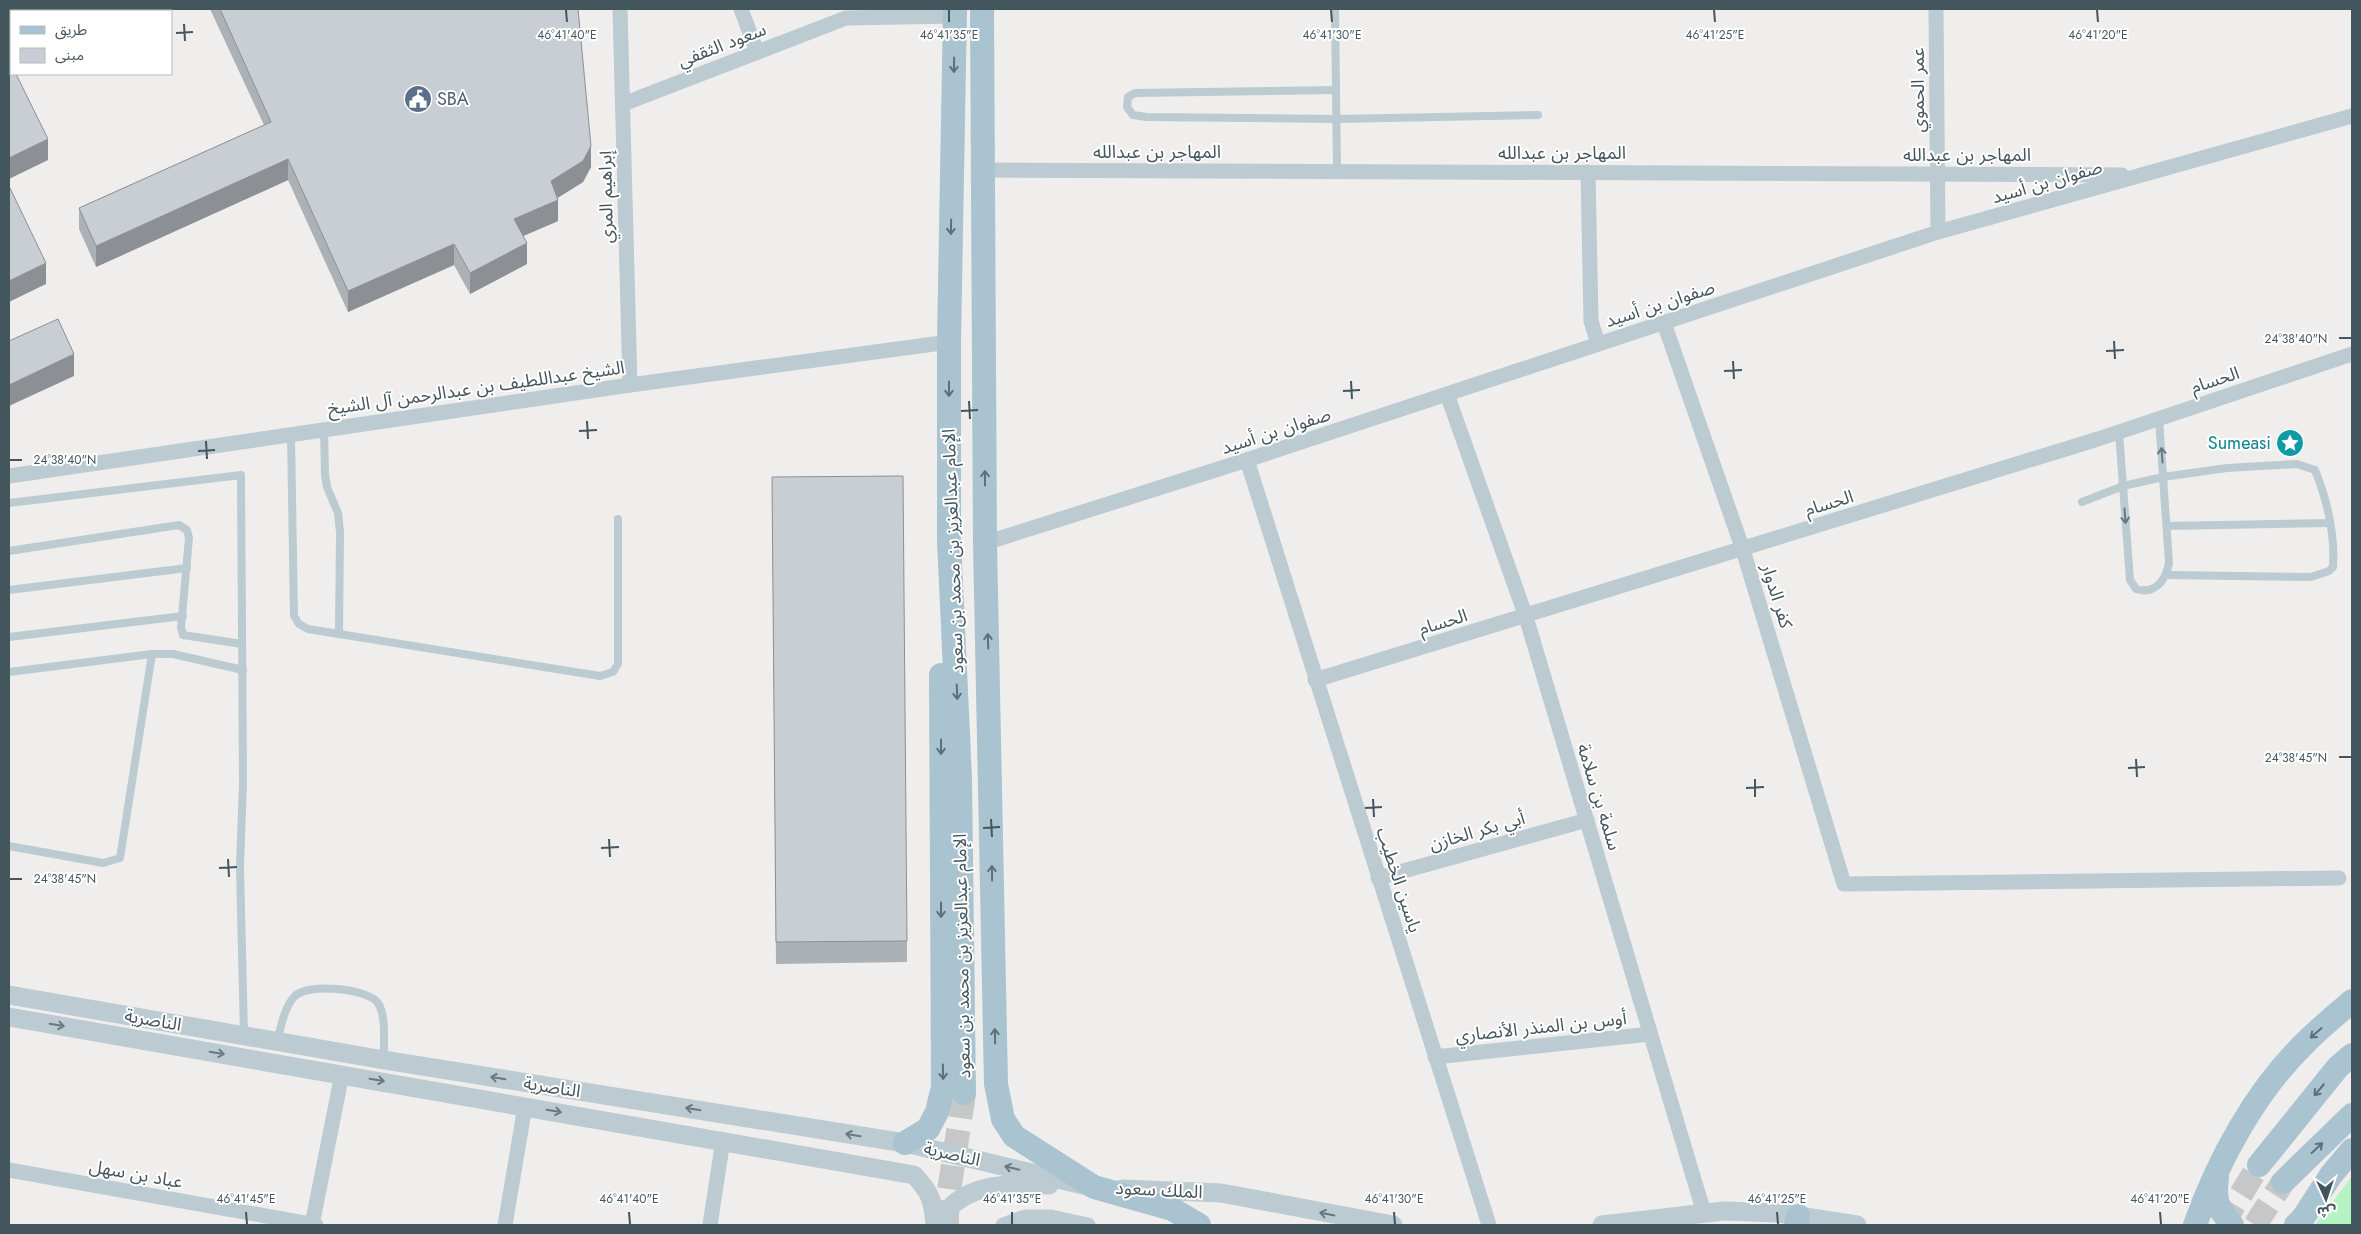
<svg xmlns="http://www.w3.org/2000/svg" width="2361" height="1234" viewBox="0 0 2361 1234" font-family="Jost,'Noto Sans Arabic',sans-serif">
	<rect width="100%" height="100%" fill="#f0eded"/>
	<path fill="#b5f4c2" d="M2352 1176V1225H2315Z"/>
	<g fill="none" stroke-linecap="round" stroke-linejoin="round">
		<g stroke="#c5c7c9" stroke-width="24" stroke-dasharray="24 12" stroke-linecap="butt">
			<path d="M947 1225V1204L964 1093"/>
			<path d="M2222 1225 2259 1165"/>
			<path d="M2255 1225 2283 1182"/>
		</g>
		<g stroke="#bbcbd1" stroke-width="8">
			<path d="M1335 9 1337 171"/>
			<path d="M1336 90 1135 93 1128 97 1127 107 1133 115 1146 117 1337 119 1538 115"/>
			<path d="M324 430 325 475 327 487 338 513 340 532 339 634"/>
			<path d="M2119 432 2130 580 2136 589C2155 595 2166 580 2169 563L2159 419"/>
			<path d="M291 435 294 616 299 624 308 629 600 676 613 672 618 664V519"/>
			<path d="M2082 502 2123 486 2163 477 2227 468 2297 464 2315 470C2327 500 2335 535 2333 567L2329 571 2311 577 2167 575"/>
			<path d="M9 503 241 475 243 783 240 866 244 1036"/>
			<path d="M2167 526 2329 523"/>
			<path d="M9 551 179 525 187 530 189 538 181 627 183 635 242 644"/>
			<path d="M9 590 187 568"/>
			<path d="M9 637 183 616"/>
			<path d="M9 672 152 654H173L243 670"/>
			<path d="M9 846 103 863 120 858 152 654"/>
			<path d="M277 1042C281 1027 284 1007 295 996 308 983 367 988 378 1003 387 1017 383 1044 384 1060"/>
		</g>
		<g stroke="#bbcbd1" stroke-width="15">
			<path d="M620 9 630 385"/>
			<path d="M741 9 757 52"/>
			<path d="M1936 9 1938 232"/>
			<path d="M623 104 846 18 955 16"/>
			<path d="M984 170 2122 175"/>
			<path d="M1588 172 1591 321 1598 344"/>
			<path d="M1664 323 1743 550 1844 884 2339 878"/>
			<path d="M1447 394 1526 617 1704 1213"/>
			<path d="M1247 460 1489 1225"/>
			<path d="M9 476 630 385 949 342"/>
			<path d="M985 543 1247 460 1938 232 2352 116"/>
			<path d="M1315 680 2098 439 2352 354"/>
			<path d="M1378 878 1587 820"/>
			<path d="M1435 1057 1650 1034"/>
			<path d="M9 1170 316 1225"/>
			<path d="M312 1225 342 1074"/>
			<path d="M505 1225 525 1106"/>
			<path d="M710 1225 723 1140"/>
			<path d="M1003 1225 1025 1217H1051L1088 1225"/>
		</g>
		<g stroke="#bbcbd1" stroke-width="19">
			<path d="M9 995 384 1060 905 1143 1083 1185"/>
			<path d="M9 1017 914 1175C931 1193 933 1201 935 1225"/>
			<path d="M1122 1189 1221 1193 1393 1225"/>
			<path d="M936 1225C942 1218 948 1208 956 1202 981 1182 1019 1184 1049 1185"/>
			<path d="M1602 1225 1724 1211 1779 1213 1857 1225"/>
		</g>
		<g stroke="#a9c3d0" stroke-width="24">
			<path d="M955 9 949 342V541L960 778 964 1093"/>
			<path d="M982 9 985 543 996 1084 1003 1119 1014 1136 1094 1187 1172 1209 1199 1225"/>
			<path d="M905 1143 928 1129 937 1112 943 1087 941 675"/>
			<path d="M2259 1165 2338 1067 2352 1055"/>
			<path d="M2217 1177C2214 1201 2217 1207 2232 1225"/>
			<path d="M2283 1182 2352 1115"/>
			<path d="M1796 1225 1798 1216"/>
			<path d="M2195 1225C2218 1160 2256 1090 2307 1041 2321 1027 2337 1014 2352 1001"/>
			<path d="M2296 1225 2303 1218 2331 1175 2352 1150"/>
		</g>
	</g>
	<g fill="#acb1b5">
		<path d="M210 9H578L591 167 583 182 557 198 558 221 523 236 527 264 470 294 454 265 348 312 288 180 96 267 79 229V208L264 125Z"/>
		<path d="M772 477 907 941V962L776 964Z"/>
	</g>
	<g fill="#8c9094">
		<path d="M48 139V160L9 179V158Z"/>
		<path d="M591 146V167L583 182 551 202V181Z"/>
		<path d="M288 159V180L96 267V246Z"/>
		<path d="M558 200V221L514 240V219Z"/>
		<path d="M527 243V264L470 294V273Z"/>
		<path d="M454 244V265L348 312V291Z"/>
		<path d="M46 263V284L9 302V281Z"/>
		<path d="M74 354V376L9 406V385Z"/>
	</g>
	<g fill="#c8ced3" stroke="#8c9094">
		<path d="M220 9H578L591 146 583 161 551 181 558 200 514 219 527 243 470 273 454 244 348 291 288 159 96 246 79 208 271 122Z"/>
		<path d="M11 73 16 74 48 139 9 158V75Z"/>
		<path d="M9 186 46 263 9 281Z"/>
		<path d="M58 319 74 354 9 385V341Z"/>
		<path d="M903 476 907 941 776 942 772 477Z"/>
	</g>
	<defs><path id="oneway-shaft" d="M-6 0H5M1.5-3L5.5 0L1.5 3" fill="none" stroke-width="1.6" stroke-linecap="round" stroke-linejoin="round" transform="scale(1.25)"/></defs>
	<g stroke="#5c707a">
		<use href="#oneway-shaft" transform="translate(954 65) rotate(91)"/>
		<use href="#oneway-shaft" transform="translate(951 227) rotate(91)"/>
		<use href="#oneway-shaft" transform="translate(949 389) rotate(90)"/>
		<use href="#oneway-shaft" transform="translate(985 478) rotate(-90)"/>
		<use href="#oneway-shaft" transform="translate(988 641) rotate(-92)"/>
		<use href="#oneway-shaft" transform="translate(957 692) rotate(88)"/>
		<use href="#oneway-shaft" transform="translate(941 747) rotate(90)"/>
		<use href="#oneway-shaft" transform="translate(992 873) rotate(-91)"/>
		<use href="#oneway-shaft" transform="translate(941 910) rotate(90)"/>
		<use href="#oneway-shaft" transform="translate(2316 1033) rotate(139)"/>
		<use href="#oneway-shaft" transform="translate(995 1036) rotate(-91)"/>
		<use href="#oneway-shaft" transform="translate(943 1072) rotate(89)"/>
		<use href="#oneway-shaft" transform="translate(2319 1090) rotate(130)"/>
		<use href="#oneway-shaft" transform="translate(2317 1148) rotate(-43)"/>
	</g>
	<g stroke="#677880">
		<use href="#oneway-shaft" transform="translate(2162 455) rotate(-94)"/>
		<use href="#oneway-shaft" transform="translate(2125 516) rotate(86)"/>
		<use href="#oneway-shaft" transform="translate(57 1025) rotate(10)"/>
		<use href="#oneway-shaft" transform="translate(217 1053) rotate(10)"/>
		<use href="#oneway-shaft" transform="translate(498 1078) rotate(-171)"/>
		<use href="#oneway-shaft" transform="translate(377 1080) rotate(10)"/>
		<use href="#oneway-shaft" transform="translate(693 1109) rotate(-171)"/>
		<use href="#oneway-shaft" transform="translate(554 1111) rotate(10)"/>
		<use href="#oneway-shaft" transform="translate(853 1135) rotate(-171)"/>
		<use href="#oneway-shaft" transform="translate(1012 1168) rotate(-167)"/>
		<use href="#oneway-shaft" transform="translate(1327 1214) rotate(-169)"/>
	</g>
	<path fill="none" stroke="#43555d" stroke-width="2" d="M566 10 567 22M949 10V22M1331 10 1332 22M1714 10 1715 22M2097 10 2098 22M184 24 185 41M176 33 193 32M2339 338H2351M2114 341 2115 359M2106 351 2124 350M1733 361 1734 379M1724 371 1742 370M1351 381 1352 399M1343 391 1360 390M969 401 970 419M961 411 978 410M587 421 588 439M579 431 597 430M206 441 207 459M198 451 215 450M10 460H22M2339 757H2351M2136 759 2137 777M2128 768 2145 767M1755 779V797M1746 788 1764 787M1373 799 1374 817M1365 808 1382 807M991 819 992 837M983 828 1000 827M609 839 610 857M601 848 619 847M228 859 229 877M219 868 237 867M10 879H22M246 1212 247 1224M629 1212 630 1224M1012 1212V1224M1394 1212 1395 1224M1777 1212 1778 1224M2160 1212 2161 1224"/>
	<defs>
		<g id="civic-disc" transform="scale(1.4375)"><circle r="9.5" fill="#5c6f8a" stroke="#fff"/><path d="M-.6-6.5H3V-4.5H.6V-3L4-1V1h2V6H-6V1h2V-1L-.6-3ZM-1.2 2.5V6h2.4V2.5Z" fill="#fff"/></g>
		<g id="sight-disc" transform="scale(1.4375)"><circle r="9.5" fill="#0f9aa8" stroke="#fff"/><path d="M0-6L1.8-2.2L6-1.7L2.9 1.2L3.7 5.4L0 3.3L-3.7 5.4L-2.9 1.2L-6-1.7L-1.8-2.2Z" fill="#fff"/></g>
	</defs>
	<g fill-rule="evenodd">
		<use href="#civic-disc" x="418" y="99"/>
		<use href="#sight-disc" x="2290" y="443"/>
	</g>
	<g text-anchor="middle" stroke-width="4" stroke-linejoin="round" paint-order="stroke">
		<g font-size="18" fill="#43555d" stroke="#fff">
			<text transform="translate(722 45) rotate(-21)" y="6">سعود الثقفي</text>
			<text transform="translate(1918 90) rotate(-90)" y="6">عمر الحموي</text>
			<text x="1157" y="158">المهاجر بن عبدالله</text>
			<text x="1562" y="159">المهاجر بن عبدالله</text>
			<text x="1967" y="161">المهاجر بن عبدالله</text>
			<text transform="translate(2047 182) rotate(-16)" y="6">صفوان بن أسيد</text>
			<text transform="translate(606 197) rotate(-91)" y="6">إبراهيم المري</text>
			<text transform="translate(1660 304) rotate(-18)" y="6">صفوان بن أسيد</text>
			<text transform="translate(2215 380) rotate(-18)" y="6">الحسام</text>
			<text transform="translate(476 388) rotate(-8)" y="6">الشيخ عبداللطيف بن عبدالرحمن آل الشيخ</text>
			<text transform="translate(1276 431) rotate(-18)" y="6">صفوان بن أسيد</text>
			<text transform="translate(1829 503) rotate(-17)" y="6">الحسام</text>
			<text transform="translate(953 551) rotate(-92)" y="6">الإمام عبدالعزيز بن محمد بن سعود</text>
			<text transform="translate(1777 596) rotate(73)" y="6">كفر الدوار</text>
			<text transform="translate(1443 622) rotate(-17)" y="6">الحسام</text>
			<text transform="translate(1599 797) rotate(73)" y="6">سلمة بن سلامة</text>
			<text transform="translate(1477 831) rotate(-16)" y="6">أبي بكر الخازن</text>
			<text transform="translate(1399 880) rotate(72)" y="6">ياسين الخطيب</text>
			<text transform="translate(962 956) rotate(-91)" y="6">الإمام عبدالعزيز بن محمد بن سعود</text>
			<text transform="translate(153 1020) rotate(10)" y="6">الناصرية</text>
			<text transform="translate(1541 1027) rotate(-6)" y="6">أوس بن المنذر الأنصاري</text>
			<text transform="translate(552 1087) rotate(9)" y="6">الناصرية</text>
			<text transform="translate(952 1154) rotate(13)" y="6">الناصرية</text>
			<text transform="translate(136 1174) rotate(10)" y="6">عباد بن سهل</text>
			<text transform="translate(1159 1190) rotate(3)" y="6">الملك سعود</text>
		</g>
		<g font-size="18" fill="#4e5e75" stroke="#fff" text-anchor="start">
			<text x="437" y="105">SBA</text>
		</g>
		<g font-size="18" fill="#0d838f" stroke="#fff" text-anchor="end">
			<text x="2271" y="449">Sumeasi</text>
		</g>
	</g>
	<g font-size="12" text-anchor="middle" fill="#43555d" stroke="#fff" stroke-width="4" stroke-linejoin="round" paint-order="stroke">
		<text x="567" y="39">46°41'40"E</text>
		<text x="949" y="39">46°41'35"E</text>
		<text x="1332" y="39">46°41'30"E</text>
		<text x="1715" y="39">46°41'25"E</text>
		<text x="2098" y="39">46°41'20"E</text>
		<text x="2296" y="343">24°38'40"N</text>
		<text x="65" y="464">24°38'40"N</text>
		<text x="2296" y="762">24°38'45"N</text>
		<text x="65" y="883">24°38'45"N</text>
		<text x="246" y="1203">46°41'45"E</text>
		<text x="629" y="1203">46°41'40"E</text>
		<text x="1012" y="1203">46°41'35"E</text>
		<text x="1394" y="1203">46°41'30"E</text>
		<text x="1777" y="1203">46°41'25"E</text>
		<text x="2160" y="1203">46°41'20"E</text>
	</g>
	<rect width="2361" height="1234" fill="none" stroke="#43555d" stroke-width="20"/>
	<rect x="10" y="10" width="162" height="65" fill="#ffffff" stroke="#b4bbbe"/>
	<rect x="20" y="26" width="25" height="8" fill="#a9c3d0" stroke="#b4bbbe"/>
	<text x="55" y="35" font-size="15" fill="#43555d">طريق</text>
	<rect x="20" y="48" width="25" height="15" fill="#c8ced3" stroke="#b4bbbe"/>
	<text x="55" y="60" font-size="15" fill="#43555d">مبنى</text>
	<g transform="translate(2326 1199) rotate(177)" stroke="#ffffff" stroke-width="4" paint-order="stroke">
	<path d="M0-4L9 19L0 12L-9 19Z" fill="#43555d"/>
	<text y="-8" font-size="14" font-weight="bold" text-anchor="middle" fill="#43555d">ش</text>
	</g>
</svg>
